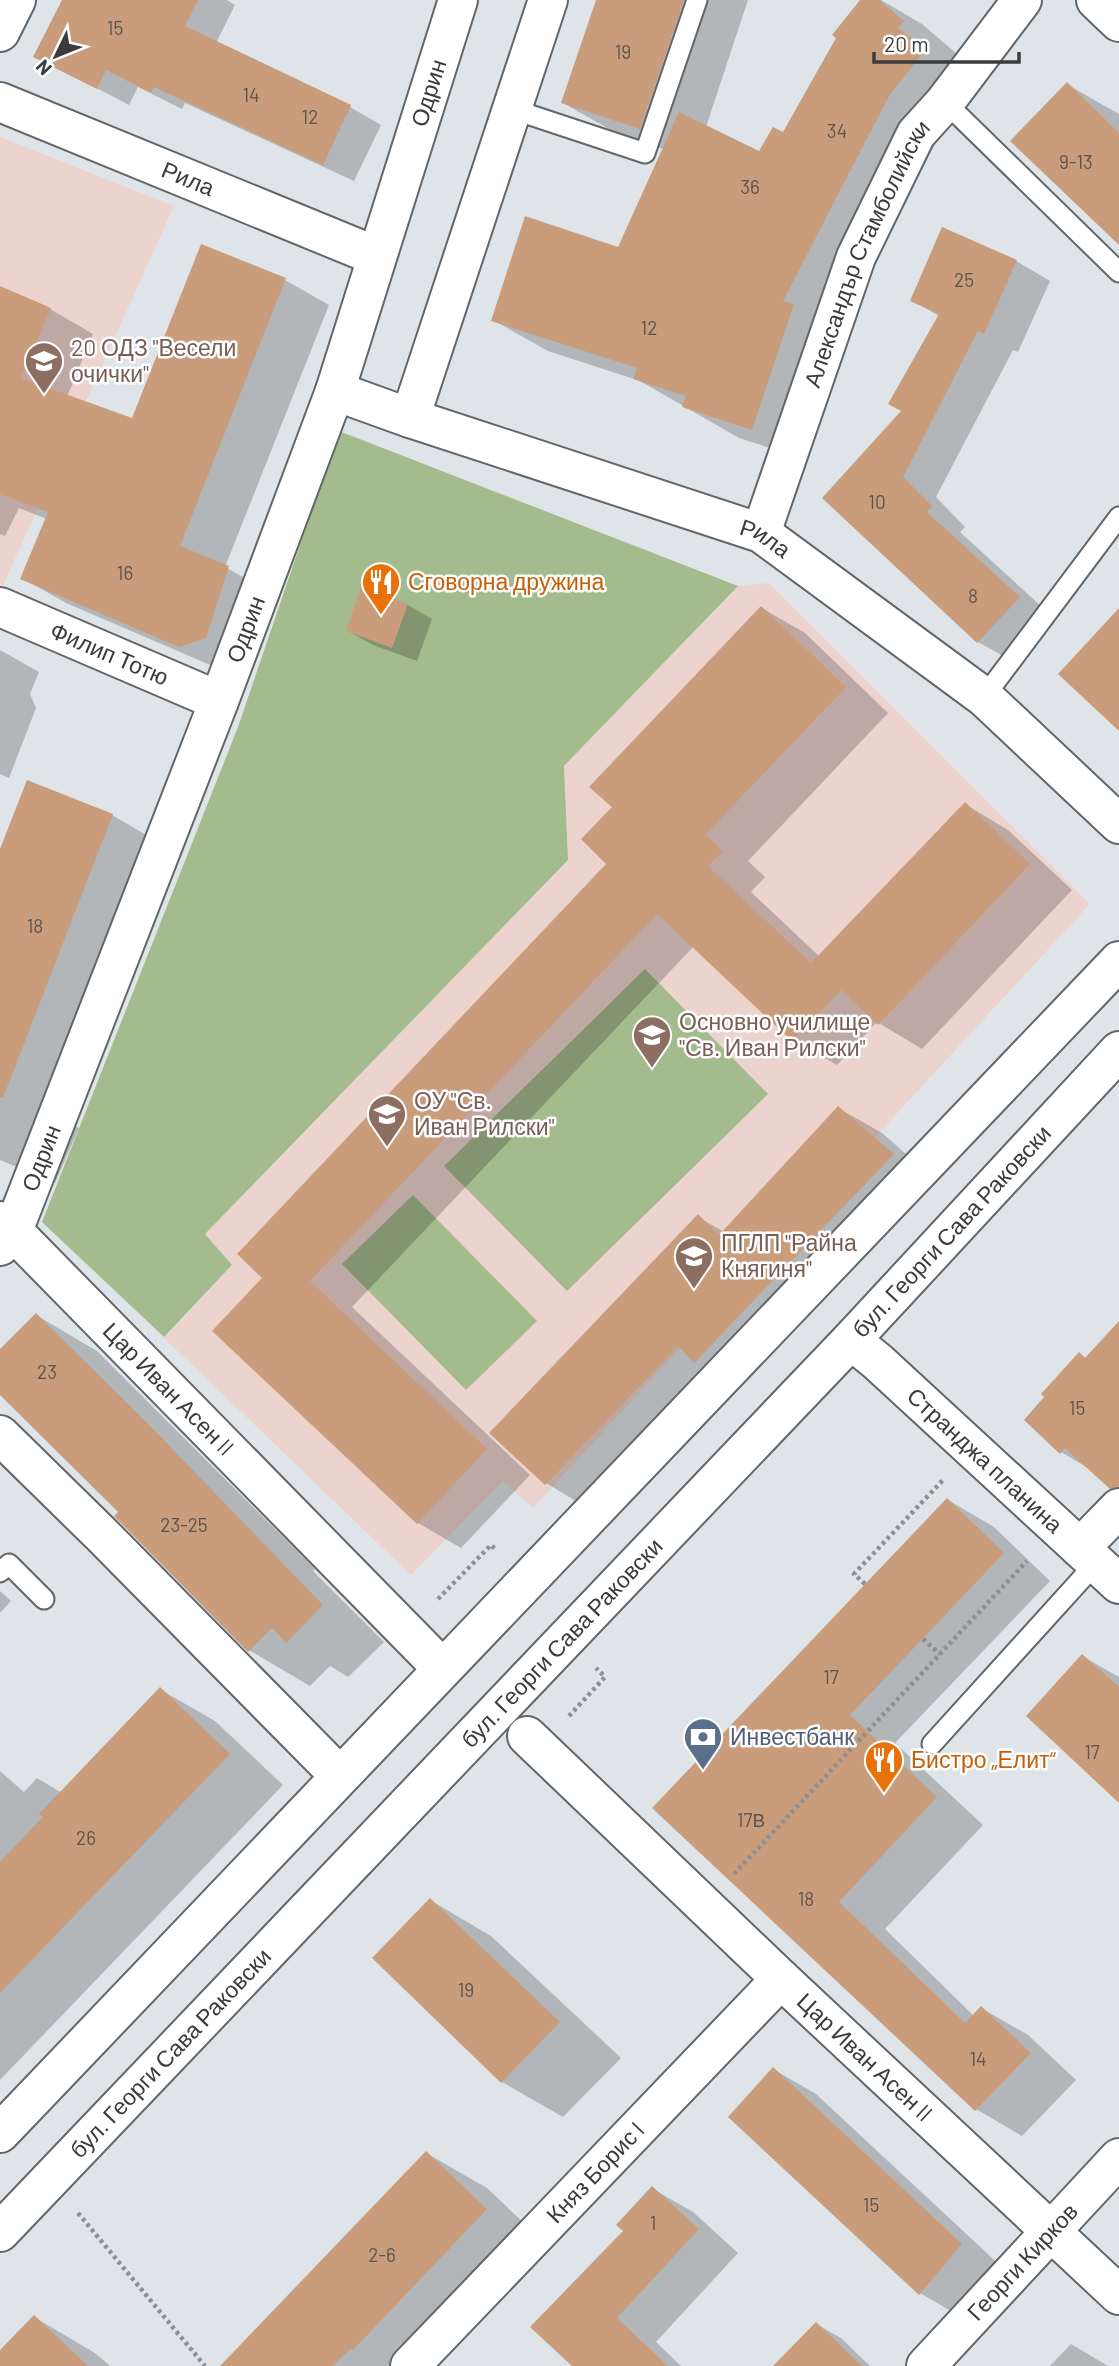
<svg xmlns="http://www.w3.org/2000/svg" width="1119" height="2366" viewBox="0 0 1119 2366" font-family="Barlow,sans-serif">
	<rect width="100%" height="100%" fill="#dfe4e8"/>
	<g fill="#edd3cd">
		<path d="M0 137 174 206 3 585 0 583Z"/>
		<path d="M769 583 1090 904 533 1508 503 1481 411 1575 164 1338 232 1266 205 1234 568 860 564 767 738 586Z"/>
	</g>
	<g fill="#a3bb8d">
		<path d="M339 431 738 586 564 766 568 860 205 1234 232 1265 164 1337 42 1222 238 727Z"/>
		<path d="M645 969 768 1094 567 1291 444 1166Z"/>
		<path d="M413 1195 537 1321 466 1390 342 1264Z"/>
	</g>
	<g fill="#0003">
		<path d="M63 0H227L235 5 216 43 350 107 381 125 354 181 185 103 182 109 138 87 129 105 35 56Z"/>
		<path d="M598 0H748L706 127 760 153 784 135 862 0H881L922 24 957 54 952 61 979 81 944 127 837 331 847 337 807 460 739 438 640 381 548 351 493 320 619 249 664 149 618 134 563 103Z"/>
		<path d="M1068 85 1119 114V244Z"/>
		<path d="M1016 261 1050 281 1018 352 1013 350 936 497 965 527 960 532 1053 617 1012 661 978 642 824 498 903 411 939 316 913 301Z"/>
		<path d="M285 280 329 305 225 567 272 593 224 671 66 603 22 578 47 519 19 508 5 536 0 534V288L50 309 93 334 67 397 133 420Z"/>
		<path d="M362 589 408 605 432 619 417 661 373 645 348 631Z"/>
		<path d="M762 608 805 633 888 713 748 861 765 877 751 892 820 957 965 804 1008 830 1072 890 922 1049 877 1022 837 1065 793 1040 694 946 352 1307 530 1475 461 1548 418 1523 264 1278 609 864 614 807Z"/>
		<path d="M0 650 39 672 30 694 36 708 9 778 0 774Z"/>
		<path d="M112 815 165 846 60 1117 79 1128 55 1183 0 1160V854Z"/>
		<path d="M838 1108 882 1133 936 1180 589 1509 546 1483 698 1217 724 1232Z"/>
		<path d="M36 1315 97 1351 315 1569 313 1571 384 1642 348 1677 330 1666 310 1686 249 1650 121 1512 0 1393V1351Z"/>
		<path d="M1119 1331V1490L1105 1481 1093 1471 1061 1452 1079 1354 1087 1359Z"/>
		<path d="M948 1500 994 1527 1050 1581 895 1743 983 1825 885 1929 974 2016 981 2008 1028 2035 1076 2080 1022 2136 976 2109 654 1808Z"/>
		<path d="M0 1591 11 1601 0 1613Z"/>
		<path d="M1082 1656 1119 1677V1798Z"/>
		<path d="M161 1690 215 1721 283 1785 0 2080V1771L24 1792 37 1778 62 1793Z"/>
		<path d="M430 1900 491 1936 621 2058 563 2117 502 2082Z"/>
		<path d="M773 2069 816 2094 1005 2270 963 2318 920 2293Z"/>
		<path d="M426 2153 487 2188 547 2245 433 2366H250Z"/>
		<path d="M653 2189 693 2212 738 2253 656 2342 681 2366H574L626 2231Z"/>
		<path d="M34 2317 95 2353 110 2366H0V2352Z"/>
		<path d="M816 2324 841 2338 870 2366H783Z"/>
		<path d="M1071 2344 1108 2366H1050Z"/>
	</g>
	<g fill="#c99d7b">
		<path d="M62 0H198L185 26 351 105 323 165 154 87 151 93 106 70 97 89 33 57Z"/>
		<path d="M596 0H684L640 129 561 103Z"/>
		<path d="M860 0H879L904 21 898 28 926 49 889 96 783 301 794 304 752 430 682 407 686 396 633 379 637 368 491 321 525 216 618 247 679 112 759 151 773 127 783 132 836 38 832 35Z"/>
		<path d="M1067 82 1119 133V245L1010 141Z"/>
		<path d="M942 227 1017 260 984 334 978 331 903 477 932 506 927 512 1020 597 977 643 822 498 901 411 888 404 939 314 910 301Z"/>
		<path d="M201 244 286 278 180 546 229 566 206 638 179 647 20 579 48 512 0 494V286L51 308 21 378 132 418Z"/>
		<path d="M361 587 408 604 392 648 346 631Z"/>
		<path d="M761 606 846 687 705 835 723 851 708 866 811 963 965 802 1030 864 878 1025 841 990 792 1041 657 914 310 1281 487 1449 417 1524 212 1331 262 1278 237 1254 606 864 581 839 612 807 589 787Z"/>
		<path d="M1119 608V731L1058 674Z"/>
		<path d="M27 780 113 814 3 1098 0 1097V849Z"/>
		<path d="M838 1106 894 1154 694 1363 678 1346 545 1485 489 1433 698 1214 719 1235Z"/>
		<path d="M36 1313 156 1432 323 1605 286 1643 272 1628 248 1652 114 1516 118 1512 0 1395V1349Z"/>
		<path d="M1119 1321V1487L1110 1489 1065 1448 1060 1454 1024 1420 1044 1397 1041 1394 1079 1352 1085 1358Z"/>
		<path d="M947 1498 1004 1553 850 1715 937 1797 839 1902 965 2023 981 2006 1031 2053 975 2111 652 1808Z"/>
		<path d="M1082 1654 1119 1687V1803L1026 1716Z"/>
		<path d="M160 1687 230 1754 0 1993V1862L43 1817 39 1814Z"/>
		<path d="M430 1898 560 2022 501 2083 372 1958Z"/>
		<path d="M773 2067 962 2244 919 2295 728 2117Z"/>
		<path d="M426 2151 487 2209 353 2350 351 2349 332 2366H220Z"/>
		<path d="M652 2186 699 2229 617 2318 668 2366H572L530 2327 623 2231 616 2225Z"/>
		<path d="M34 2315 88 2366H0V2350Z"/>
		<path d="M816 2322 862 2366H773Z"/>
	</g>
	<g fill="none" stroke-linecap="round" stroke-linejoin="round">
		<g stroke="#626669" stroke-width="23">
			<g id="lane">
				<path d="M945 102 1119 272"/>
				<path d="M512 109 645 153 697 0"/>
				<path d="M984 697 1119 517"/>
				<path d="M0 1572 9 1564 44 1599"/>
				<path d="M932 1744 1096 1563"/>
			</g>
		</g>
		<g stroke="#626669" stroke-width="42">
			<g id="street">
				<path d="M1096 0 1119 22"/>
				<path d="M0 32 16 0"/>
				<path id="s1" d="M0 102 376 256"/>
				<path id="s2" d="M335 391 410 418 761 533 984 697 1119 824"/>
				<path d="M410 418 548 0"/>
				<path id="s3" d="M761 533 856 257 916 134 945 102 1022 0"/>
				<path id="s4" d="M0 607 219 701"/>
				<path id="s5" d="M0 1221 13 1231 432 1658"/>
				<path id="s6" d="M0 1246 13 1231 219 701 335 391 458 0"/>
				<path id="s7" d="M851 1340 878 1362 1119 1584"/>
				<path d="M0 1435 103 1536 328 1764"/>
				<path d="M1080 1548 1119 1508"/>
				<path id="s8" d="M527 1736 781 1979 1119 2295"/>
				<path id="s9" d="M410 2366 781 1979"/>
				<path id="s10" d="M926 2366 1119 2158"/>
			</g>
		</g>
		<g stroke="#626669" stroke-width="42">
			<g id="primary">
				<path d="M0 2133 1119 961"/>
				<path id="s11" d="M0 2232 851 1340 1119 1051"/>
			</g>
		</g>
		<g stroke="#8d9093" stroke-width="4.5" stroke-dasharray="3.5 3.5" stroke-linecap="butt">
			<path d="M865 1584 854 1574 943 1480"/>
			<path d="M438 1599 491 1545 495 1549"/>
			<path d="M923 1639 940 1654"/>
			<path d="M569 1716 605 1677 596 1668"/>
			<path d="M734 1874 1027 1561"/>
			<path d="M78 2213 205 2366"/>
		</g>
		<use href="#lane" stroke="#fff" stroke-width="19"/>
		<use href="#street" stroke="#fff" stroke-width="38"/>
		<use href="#primary" stroke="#fff" stroke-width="38"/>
	</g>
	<defs>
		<g id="school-pin" transform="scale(2.0125)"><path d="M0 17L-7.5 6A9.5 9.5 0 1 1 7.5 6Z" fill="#8d6e63" stroke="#fff"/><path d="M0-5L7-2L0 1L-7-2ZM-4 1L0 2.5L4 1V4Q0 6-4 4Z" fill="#fff"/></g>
		<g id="restaurant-pin" transform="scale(2.0125)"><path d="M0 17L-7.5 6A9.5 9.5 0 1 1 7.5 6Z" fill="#e8710a" stroke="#fff"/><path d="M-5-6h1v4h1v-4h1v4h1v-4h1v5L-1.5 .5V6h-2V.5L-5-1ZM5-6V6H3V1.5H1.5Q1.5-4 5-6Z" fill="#fff"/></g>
		<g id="bank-pin" transform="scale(2.0125)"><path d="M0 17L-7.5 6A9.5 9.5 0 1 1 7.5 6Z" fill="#5c6f8a" stroke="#fff"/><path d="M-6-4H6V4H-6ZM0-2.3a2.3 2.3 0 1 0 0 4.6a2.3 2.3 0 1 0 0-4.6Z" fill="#fff"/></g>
	</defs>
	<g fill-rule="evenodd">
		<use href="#school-pin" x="44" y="361"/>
		<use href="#restaurant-pin" x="381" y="582"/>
		<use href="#school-pin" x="652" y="1035"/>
		<use href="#school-pin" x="387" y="1114"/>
		<use href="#school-pin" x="694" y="1256"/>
		<use href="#bank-pin" x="703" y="1737"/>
		<use href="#restaurant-pin" x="884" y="1760"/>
	</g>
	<g text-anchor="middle" stroke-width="5" stroke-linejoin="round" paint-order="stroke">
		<g font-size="19" fill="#5d544c">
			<text x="115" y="35">15</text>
			<text x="623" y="59">19</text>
			<text x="251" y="102">14</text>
			<text x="310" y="124">12</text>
			<text x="837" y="138">34</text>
			<text x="1076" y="169">9-13</text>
			<text x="750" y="194">36</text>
			<text x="964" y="287">25</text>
			<text x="649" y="335">12</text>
			<text x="877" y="509">10</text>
			<text x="125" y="580">16</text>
			<text x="973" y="603">8</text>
			<text x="35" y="933">18</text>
			<text x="47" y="1379">23</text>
			<text x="1077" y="1415">15</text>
			<text x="184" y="1532">23-25</text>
			<text x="831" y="1684">17</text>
			<text x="1092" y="1759">17</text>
			<text x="751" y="1827">17В</text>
			<text x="86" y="1845">26</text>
			<text x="806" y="1906">18</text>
			<text x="466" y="1997">19</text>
			<text x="978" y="2066">14</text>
			<text x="871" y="2212">15</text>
			<text x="653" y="2230">1</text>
			<text x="382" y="2262">2-6</text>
		</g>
		<g font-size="23" fill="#393b3d" stroke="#fff">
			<text dy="8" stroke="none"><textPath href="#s6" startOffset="1232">Одрин</textPath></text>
			<text dy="8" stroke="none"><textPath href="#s1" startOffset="203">Рила</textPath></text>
			<text dy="8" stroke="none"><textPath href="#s3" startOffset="299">Александър Стамболийски</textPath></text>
			<text dy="8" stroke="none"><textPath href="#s2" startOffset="455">Рила</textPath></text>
			<text dy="8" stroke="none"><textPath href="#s6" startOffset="665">Одрин</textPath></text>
			<text dy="8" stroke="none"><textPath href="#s4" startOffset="119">Филип Тотю</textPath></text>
			<text dy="8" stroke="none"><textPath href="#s6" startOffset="98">Одрин</textPath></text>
			<text dy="8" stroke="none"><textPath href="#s11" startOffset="1381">бул. Георги Сава Раковски</textPath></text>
			<text dy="8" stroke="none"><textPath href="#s5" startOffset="238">Цар Иван Асен II</textPath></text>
			<text dy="8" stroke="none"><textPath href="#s7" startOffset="180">Странджа планина</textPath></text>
			<text dy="8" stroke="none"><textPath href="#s11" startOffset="814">бул. Георги Сава Раковски</textPath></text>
			<text dy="8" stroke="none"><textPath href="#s11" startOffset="247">бул. Георги Сава Раковски</textPath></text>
			<text dy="8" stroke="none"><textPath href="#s8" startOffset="466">Цар Иван Асен II</textPath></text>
			<text dy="8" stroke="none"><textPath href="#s9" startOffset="268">Княз Борис I</textPath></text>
			<text dy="8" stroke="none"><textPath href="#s10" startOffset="142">Георги Кирков</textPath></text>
		</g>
		<g font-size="23" fill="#785e54" stroke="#fff" text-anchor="start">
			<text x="71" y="356">20 ОДЗ "Весели<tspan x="71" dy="26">очички"</tspan></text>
			<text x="679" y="1030">Основно училище<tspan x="679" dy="26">"Св. Иван Рилски"</tspan></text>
			<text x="414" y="1109">ОУ "Св.<tspan x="414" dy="26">Иван Рилски"</tspan></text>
			<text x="721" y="1251">ПГЛП "Райна<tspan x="721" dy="26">Княгиня"</tspan></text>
		</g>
		<g font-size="23" fill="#c56008" stroke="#fff" text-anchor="start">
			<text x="408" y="590">Сговорна дружина</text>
			<text x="911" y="1768">Бистро „Елит“</text>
		</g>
		<g font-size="23" fill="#4e5e75" stroke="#fff" text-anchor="start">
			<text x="730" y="1745">Инвестбанк</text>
		</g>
	</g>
	<g transform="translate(56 56) rotate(227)" stroke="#ffffff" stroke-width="5" paint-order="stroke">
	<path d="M0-5L12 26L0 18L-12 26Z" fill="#393b3d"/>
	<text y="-10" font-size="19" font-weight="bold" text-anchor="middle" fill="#393b3d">N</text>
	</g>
	<path d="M874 52v10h145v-10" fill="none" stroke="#393b3d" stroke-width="3.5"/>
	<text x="884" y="52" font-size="21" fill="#393b3d" stroke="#ffffff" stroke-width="5" paint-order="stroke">20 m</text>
</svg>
